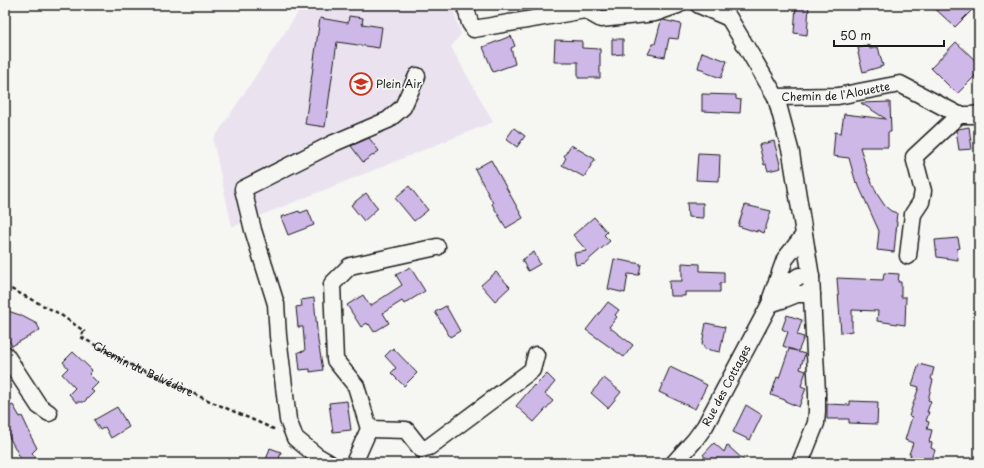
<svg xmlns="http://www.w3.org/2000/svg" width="984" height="468" viewBox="0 0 984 468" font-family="'Playpen Sans',sans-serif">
	<rect width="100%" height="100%" fill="#f6f6f2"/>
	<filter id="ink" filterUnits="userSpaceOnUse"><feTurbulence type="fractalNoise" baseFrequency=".025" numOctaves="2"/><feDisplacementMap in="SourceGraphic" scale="8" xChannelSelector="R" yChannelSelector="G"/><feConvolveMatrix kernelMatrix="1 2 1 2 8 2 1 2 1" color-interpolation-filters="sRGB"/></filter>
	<g filter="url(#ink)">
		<path fill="#eae3ef" d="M303 5H452L461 34 451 47 493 122 232 227 213 140Z"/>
		<g fill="#ceb8e8" stroke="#1c1c1c">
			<path d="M796 5H809L807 35 794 33Z"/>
			<path d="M931 5H977L955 27Z"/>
			<path d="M349 16 363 18 362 24 382 27 379 48 337 42 325 127 305 124 320 18 348 23Z"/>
			<path d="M663 20 681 24 678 39 669 38 665 57 648 54 653 44H655L661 21Z"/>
			<path d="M511 36 515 46 511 48 515 64 493 72 483 47Z"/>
			<path d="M612 39H623V54L612 55Z"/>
			<path d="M555 40 582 41V48L600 49V78H578V62H554Z"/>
			<path d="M956 42 979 64V72L957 94 931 68Z"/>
			<path d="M869 45 870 49 878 47 883 66 863 72 858 53 859 52 858 48Z"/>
			<path d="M702 52 727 61 721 78 704 72 705 70 698 68Z"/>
			<path d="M702 94 736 95V99L741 100 740 113 702 111Z"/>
			<path d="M890 102 891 132H888V147H860L868 174 877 194 885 206 891 211 897 213 896 222H897L894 252 877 250 879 231 857 182 856 183 849 158 833 156 835 132 841 133 844 114 886 119 861 103Z"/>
			<path d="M969 127 972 149 959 150 956 130 958 129Z"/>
			<path d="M514 128 525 136 517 147 506 139Z"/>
			<path d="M369 138 379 151 363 162 351 146Z"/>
			<path d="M774 141 781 168 768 171 766 164 764 165 759 145Z"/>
			<path d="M571 145 595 159 584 177 562 165 566 158 564 156Z"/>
			<path d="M698 153 720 154 719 181 696 180Z"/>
			<path d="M491 160 523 218 506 228 492 204 493 203 475 169Z"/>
			<path d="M409 186 428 210 414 221 395 198Z"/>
			<path d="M366 193 378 208 364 221 351 205Z"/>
			<path d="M687 203H703V218L688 217Z"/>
			<path d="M745 205 771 211 764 233 757 230V232L738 226Z"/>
			<path d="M308 210 314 225 288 235 281 217 299 211 300 213Z"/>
			<path d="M594 217 607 232 604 235 610 241 585 263 576 265 574 253 587 251 573 235Z"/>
			<path d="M958 238 960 248 957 249 958 260 937 257 935 240Z"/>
			<path d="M534 252 540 264 528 271 522 260Z"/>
			<path d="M614 259 641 264 639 275 628 274 625 293 608 289Z"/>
			<path d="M682 263 700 264V271L724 272V283H720V292H685V296H670L669 281H682Z"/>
			<path d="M410 267 425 291 404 304 402 301 383 313 389 323 374 332 369 324 368 325 367 323 361 327 347 305 363 295 370 306 402 285 396 275Z"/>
			<path d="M496 272 510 287 495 301 481 285Z"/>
			<path d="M884 273 899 274 898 282H901V297H906L905 325 877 321 878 311 852 310V331L841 333 837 278 883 280Z"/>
			<path d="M314 298 318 341 323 370 310 372V369L300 370 298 352 305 351 303 327H298L296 307 302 306 301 300Z"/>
			<path d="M608 302 619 310 615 315 617 317 609 327 633 345 624 357 586 330Z"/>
			<path d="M446 306 460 331 450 337 435 312Z"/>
			<path d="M5 310 20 315 37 324 40 330 12 346 5 334Z"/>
			<path d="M787 315 802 320 797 335 804 337 798 352 805 354 800 369 806 371 801 386 806 388 799 407 785 401V400L771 395 777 377 779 378 789 349 797 351 783 346 788 332 782 329Z"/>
			<path d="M706 323 725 327 720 352 705 349 702 344Z"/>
			<path d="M393 348 417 373 404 386 391 373 396 368 385 356Z"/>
			<path d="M73 352 92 370 89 374 98 383 91 390 94 392 84 402H76L69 394 75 388 62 374 68 368 63 362Z"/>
			<path d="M919 364 934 368 931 379 933 380 928 400 931 401 927 412H929L926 421 929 422 927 429 932 430 929 442 932 443 931 448 935 450 931 463H908L911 454H909L913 443 905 440 912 417 909 416 919 387 912 385Z"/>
			<path d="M670 367 707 385 695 409 659 392Z"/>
			<path d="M547 374 555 382 545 394 553 401 534 422 516 406 534 385 535 386Z"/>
			<path d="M604 378 621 392 608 408 591 393Z"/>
			<path d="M347 401 351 430 333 432 329 403Z"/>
			<path d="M850 401 878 402 877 424 849 423V419H827V404L850 405Z"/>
			<path d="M13 405 20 417 22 416 31 435H30L37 448 32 453 40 463H23L5 429V409Z"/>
			<path d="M746 405 762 415 750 440 733 432Z"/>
			<path d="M117 407 129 427 111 438 105 427 100 430 94 420Z"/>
			<path d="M714 443 724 452 727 445 747 463H712L703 455Z"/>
			<path d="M270 448 281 452 278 463H265Z"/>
		</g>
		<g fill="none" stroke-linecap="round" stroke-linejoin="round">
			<g stroke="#1c1c1c" stroke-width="19">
				<g id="minor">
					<path d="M465 5 470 23 474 29 585 10 601 19 655 13 678 5"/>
					<path d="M699 5 729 18"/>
					<path id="s2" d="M729 18 776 97 838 96 900 84 959 115H972L979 114"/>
					<path d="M776 97 791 153 811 277 817 393V411L816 423 800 463"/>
					<path d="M908 256 913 214 921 202 923 191 914 157 959 115"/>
					<path d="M771 298 785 259 804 235"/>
					<path d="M770 304 782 300 797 294H812"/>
					<path d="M5 354 39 406 49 413"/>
					<path d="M369 429 406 430 421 449 429 447 532 370 536 355"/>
					<path d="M329 463 317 456 295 438 288 420 278 336 276 304 253 230 243 189 334 143 388 120 403 107 417 76"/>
					<path d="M354 463 369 429 356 386 335 360 332 284 350 266 437 247"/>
					<path id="s3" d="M674 463 694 441 705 426 770 304 781 289 799 276 811 277"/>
				</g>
			</g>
			<path stroke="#1c1c1c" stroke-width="2.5" stroke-dasharray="4 3" stroke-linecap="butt" id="s1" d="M5 286 58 313 84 331 81 337 125 362 203 398 276 430"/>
			<use href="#minor" stroke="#f6f6f2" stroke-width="16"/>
		</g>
	</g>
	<defs>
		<g id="school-ring" transform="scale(1.15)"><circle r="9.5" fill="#f6f6f2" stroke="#c8321e" stroke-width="1.5"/><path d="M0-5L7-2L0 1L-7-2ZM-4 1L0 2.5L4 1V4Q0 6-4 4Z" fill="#c8321e"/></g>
	</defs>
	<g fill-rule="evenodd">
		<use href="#school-ring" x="361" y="84"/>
	</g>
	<g text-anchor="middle" stroke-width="3.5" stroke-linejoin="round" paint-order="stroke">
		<g font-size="11" fill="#1c1c1c" stroke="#f6f6f2" text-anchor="start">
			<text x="376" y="88">Plein Air</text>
		</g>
		<g font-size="11" fill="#1c1c1c" stroke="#f6f6f2">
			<text dy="4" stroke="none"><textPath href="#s2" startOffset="152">Chemin de l'Alouette</textPath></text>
			<text dy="4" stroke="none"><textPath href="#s1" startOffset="168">Chemin du Belvédère</textPath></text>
			<text dy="4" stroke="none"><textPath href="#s3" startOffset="94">Rue des Cottages</textPath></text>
		</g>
	</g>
	<rect width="984" height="468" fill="none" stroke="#f6f6f2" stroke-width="20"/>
	<rect x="10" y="10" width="964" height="448" fill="none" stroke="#1c1c1c" stroke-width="1.5" filter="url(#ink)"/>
	<path d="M834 40v6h110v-6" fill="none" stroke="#1c1c1c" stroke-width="2"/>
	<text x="840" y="40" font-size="12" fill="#1c1c1c" stroke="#f6f6f2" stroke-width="3" paint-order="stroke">50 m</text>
</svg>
